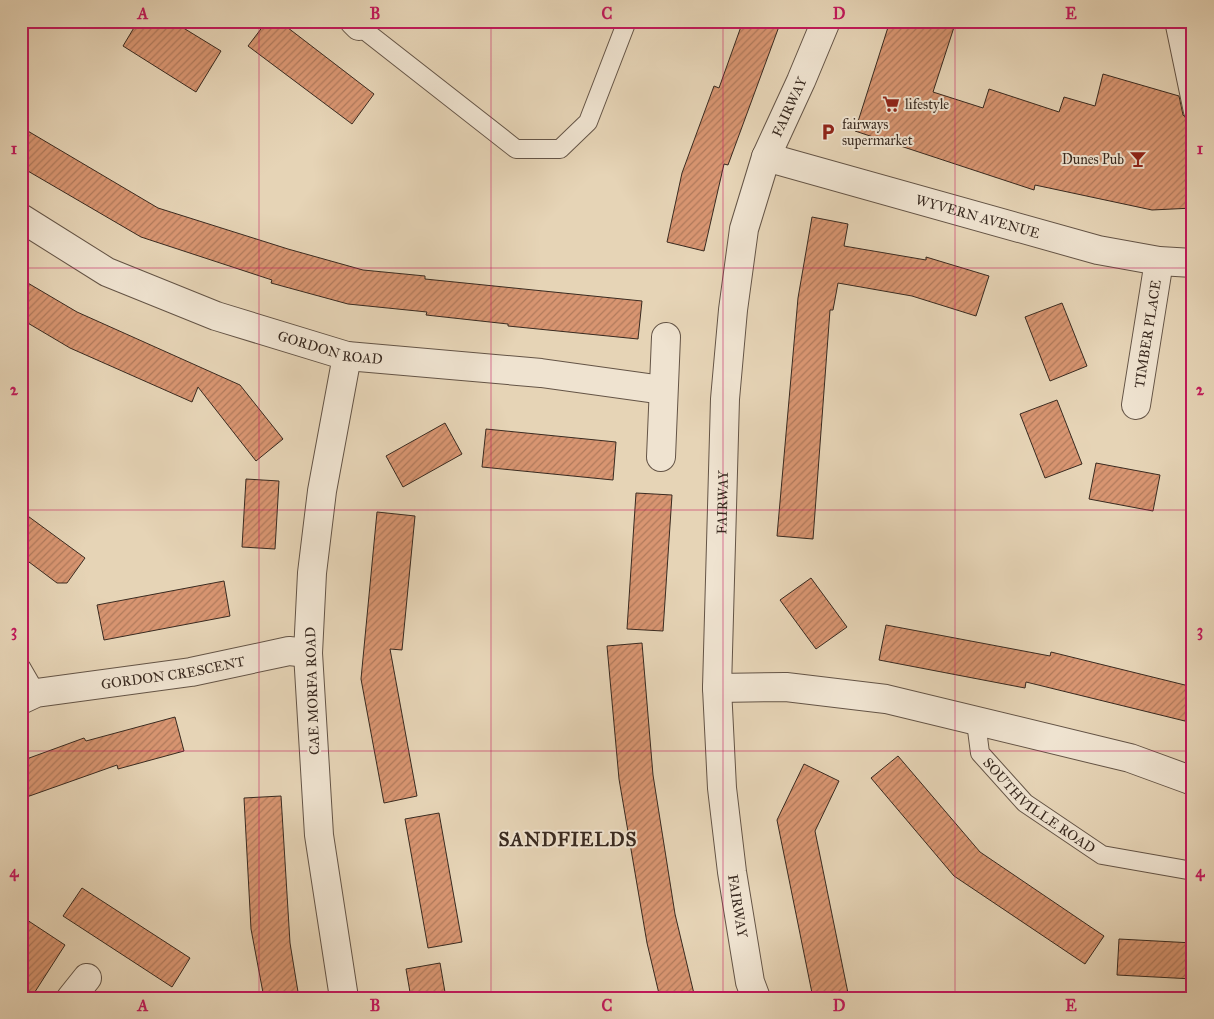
<svg xmlns="http://www.w3.org/2000/svg" width="1214" height="1019" viewBox="0 0 1214 1019" font-family="'IM FELL Great Primer',serif">
	<defs>
		<pattern id="building-hatch" width="6" height="6" patternUnits="userSpaceOnUse" patternTransform="scale(1.25)"><rect width="6" height="6" fill="#d89571"/><path d="M-1 1l2-2M0 6l6-6M5 7l2-2" fill="none" stroke="#b07a5c"/></pattern>
	</defs>
	<rect width="100%" height="100%" fill="#e6d4b6"/>
	<filter id="stains"><feTurbulence type="fractalNoise" baseFrequency=".004" numOctaves="4"/><feColorMatrix values="0 0 0 0 .2 0 0 0 0 .09 0 0 0 0 .02 0 0 0 .5 -.17"/></filter>
	<radialGradient id="worn" r=".72"><stop offset=".6" stop-color="#630" stop-opacity="0"/><stop offset="1" stop-color="#630" stop-opacity=".3"/></radialGradient>
	<g fill="url(#building-hatch)" stroke="#392a20">
		<path d="M138 21H172L221 51 196 92 123 46Z"/>
		<path d="M267 21H279L374 94 352 124 248 46Z"/>
		<path d="M743 21H781L728 165 724 164 704 251 667 242 682 173 714 86 719 88Z"/>
		<path d="M890 21H956L933 92 983 108 989 89 1059 112 1064 97 1095 106 1103 74 1179 96 1183 115 1193 125V208L1152 210 1035 185 1034 190 855 131Z"/>
		<path d="M21 127 158 208 288 249 363 270 425 276V279L642 301 638 339 508 326V324L426 315 427 312 348 304 271 283 272 280 141 237 21 167Z"/>
		<path d="M812 217 848 224 844 246 926 260V257L989 276 976 316 912 296 838 283 833 310H830L813 539 777 536 798 298Z"/>
		<path d="M21 279 77 312 240 385 283 439 256 461 198 387 192 402 70 348 21 319Z"/>
		<path d="M1062 303 1087 366 1050 381 1025 317Z"/>
		<path d="M1057 400 1082 464 1045 478 1020 414Z"/>
		<path d="M445 423 462 454 403 487 386 456Z"/>
		<path d="M486 429 616 442 613 480 482 467Z"/>
		<path d="M1096 463 1160 475 1153 511 1089 499Z"/>
		<path d="M246 479 279 481 275 549 242 547Z"/>
		<path d="M636 493 672 495 663 631 627 629Z"/>
		<path d="M21 511 85 558 67 583H57L21 556Z"/>
		<path d="M377 512 415 516 402 650 390 649 417 796 384 803 361 679Z"/>
		<path d="M811 578 847 627 816 649 780 600Z"/>
		<path d="M224 581 230 616 104 640 97 605Z"/>
		<path d="M886 625 1050 656 1051 652 1193 687V723L1026 682 1025 688 879 660Z"/>
		<path d="M642 643 653 775 675 914 695 998H660L647 943 619 779 607 646Z"/>
		<path d="M175 717 184 751 118 769 117 765 21 799V761L84 738 86 741Z"/>
		<path d="M898 756 980 852 1104 936 1085 964 954 876 871 778Z"/>
		<path d="M804 764 839 781 815 831 849 998H813L777 820Z"/>
		<path d="M281 796 290 943 299 998H264L251 929 244 798Z"/>
		<path d="M439 813 462 942 428 948 405 819Z"/>
		<path d="M82 888 190 958 172 987 63 916Z"/>
		<path d="M21 916 65 945 31 998H21Z"/>
		<path d="M1119 939 1193 943V979L1117 975Z"/>
		<path d="M440 963 446 998H411L406 969Z"/>
	</g>
	<g fill="none" stroke-linecap="round" stroke-linejoin="round">
		<g stroke="#645446" stroke-width="20">
			<g id="service">
				<path d="M1174 21 1193 112"/>
				<path d="M359 26 516 149H560L588 122 627 21"/>
				<path d="M21 667 36 693"/>
				<path id="s1" d="M976 722 980 753 1025 803 1102 855 1193 871"/>
			</g>
		</g>
		<g stroke="#645446" stroke-width="30">
			<g id="minor">
				<path d="M354 21 359 26"/>
				<path id="s2" d="M766 157 1098 250 1159 261 1193 263"/>
				<path id="s3" d="M21 218 107 272 216 316 347 356 541 373 663 390"/>
				<path id="s4" d="M1136 405 1159 261"/>
				<path d="M661 457 666 337"/>
				<path d="M717 688 786 687 886 699 1130 758 1193 781"/>
				<path id="s5" d="M21 700 36 693 191 672 289 651 308 653"/>
				<path d="M71 998 87 978"/>
				<path d="M344 998 319 835 308 653 312 573 322 491 347 356"/>
				<path id="s6" d="M756 998 750 982 732 872 722 788 717 688 725 399 733 310 744 229 766 157 801 81 826 21"/>
			</g>
		</g>
		<use href="#service" stroke="#efe3d0" stroke-width="18"/>
		<use href="#minor" stroke="#efe3d0" stroke-width="28"/>
	</g>
	<path fill="none" stroke="#c2185b" stroke-width="1" stroke-opacity="0.55" d="M259 21V998M491 21V998M723 21V998M955 21V998M21 268H1193M21 510H1193M21 751H1193"/>
	<defs>
		<g id="supermarket-bare" transform="scale(1.35)"><path d="M-6-5.5h2.5l.6 2H6L4.5 2H-2.5L-4.4-4H-6ZM-1.5 3.2a1.3 1.3 0 1 0 .1 0ZM3 3.2a1.3 1.3 0 1 0 .1 0Z" fill="#8f2418" stroke="#efe3d0" stroke-width="2.5" paint-order="stroke"/></g>
		<g id="parking-bare" transform="scale(1.35)"><path d="M-3.5-5.5H1a3.5 3.5 0 0 1 0 7H-1V5.5H-3.5ZM-1-3.4V-.6H.8a1.4 1.4 0 0 0 0-2.8Z" fill="#8f2418" stroke="#efe3d0" stroke-width="2.5" paint-order="stroke"/></g>
		<g id="bar-bare" transform="scale(1.35)"><path d="M-6-5H6L.8 .8V4.5H3.5V6h-7V4.5H-.8V.8Z" fill="#8f2418" stroke="#efe3d0" stroke-width="2.5" paint-order="stroke"/></g>
	</defs>
	<g fill-rule="evenodd">
		<use href="#supermarket-bare" x="891" y="104"/>
		<use href="#parking-bare" x="828" y="132"/>
		<use href="#bar-bare" x="1138" y="159"/>
	</g>
	<g text-anchor="middle" stroke-width="4" stroke-linejoin="round" paint-order="stroke">
		<g font-size="14" fill="#392a20" stroke="#efe3d0" text-anchor="start">
			<text x="905" y="109">lifestyle</text>
			<text x="842" y="129">fairways<tspan x="842" dy="16">supermarket</tspan></text>
			<text x="1124" y="164" text-anchor="end">Dunes Pub</text>
		</g>
		<g font-size="14" fill="#392a20" stroke="#efe3d0">
			<text dy="5" stroke="none"><textPath href="#s6" startOffset="904">FAIRWAY</textPath></text>
			<text dy="5" stroke="none"><textPath href="#s2" startOffset="220">WYVERN AVENUE</textPath></text>
			<text dy="5" stroke="none"><textPath href="#s4" startOffset="72">TIMBER PLACE</textPath></text>
			<text dy="5" stroke="none"><textPath href="#s3" startOffset="338">GORDON ROAD</textPath></text>
			<text dy="5" stroke="none"><textPath href="#s6" startOffset="499">FAIRWAY</textPath></text>
			<text dy="5" stroke="none"><textPath href="#s5" startOffset="155">GORDON CRESCENT</textPath></text>
			<text transform="translate(312 691) rotate(-92)" y="5">CAE MORFA ROAD</text>
			<text dy="5" stroke="none"><textPath href="#s1" startOffset="111">SOUTHVILLE ROAD</textPath></text>
			<text transform="translate(738 906) rotate(81)" y="5">FAIRWAY</text>
		</g>
		<g font-size="19" font-weight="bold" letter-spacing="1" fill="#392a20" stroke="#efe3d0">
			<text x="568" y="846">SANDFIELDS</text>
		</g>
	</g>
	<rect width="1214" height="1019" fill="none" stroke="#e6d4b6" stroke-width="55"/>
	<rect x="28" y="28" width="1158" height="964" fill="none" stroke="#c2185b" stroke-width="2"/>
	<g font-size="16" text-anchor="middle" font-weight="bold" fill="#c2185b">
		<text x="143" y="19">A</text>
		<text x="375" y="19">B</text>
		<text x="607" y="19">C</text>
		<text x="839" y="19">D</text>
		<text x="1071" y="19">E</text>
		<text x="14" y="154">1</text>
		<text x="1200" y="154">1</text>
		<text x="14" y="395">2</text>
		<text x="1200" y="395">2</text>
		<text x="14" y="636">3</text>
		<text x="1200" y="636">3</text>
		<text x="14" y="877">4</text>
		<text x="1200" y="877">4</text>
		<text x="143" y="1011">A</text>
		<text x="375" y="1011">B</text>
		<text x="607" y="1011">C</text>
		<text x="839" y="1011">D</text>
		<text x="1071" y="1011">E</text>
	</g>
	<rect width="100%" height="100%" filter="url(#stains)"/>
	<rect width="100%" height="100%" fill="url(#worn)"/>
</svg>
